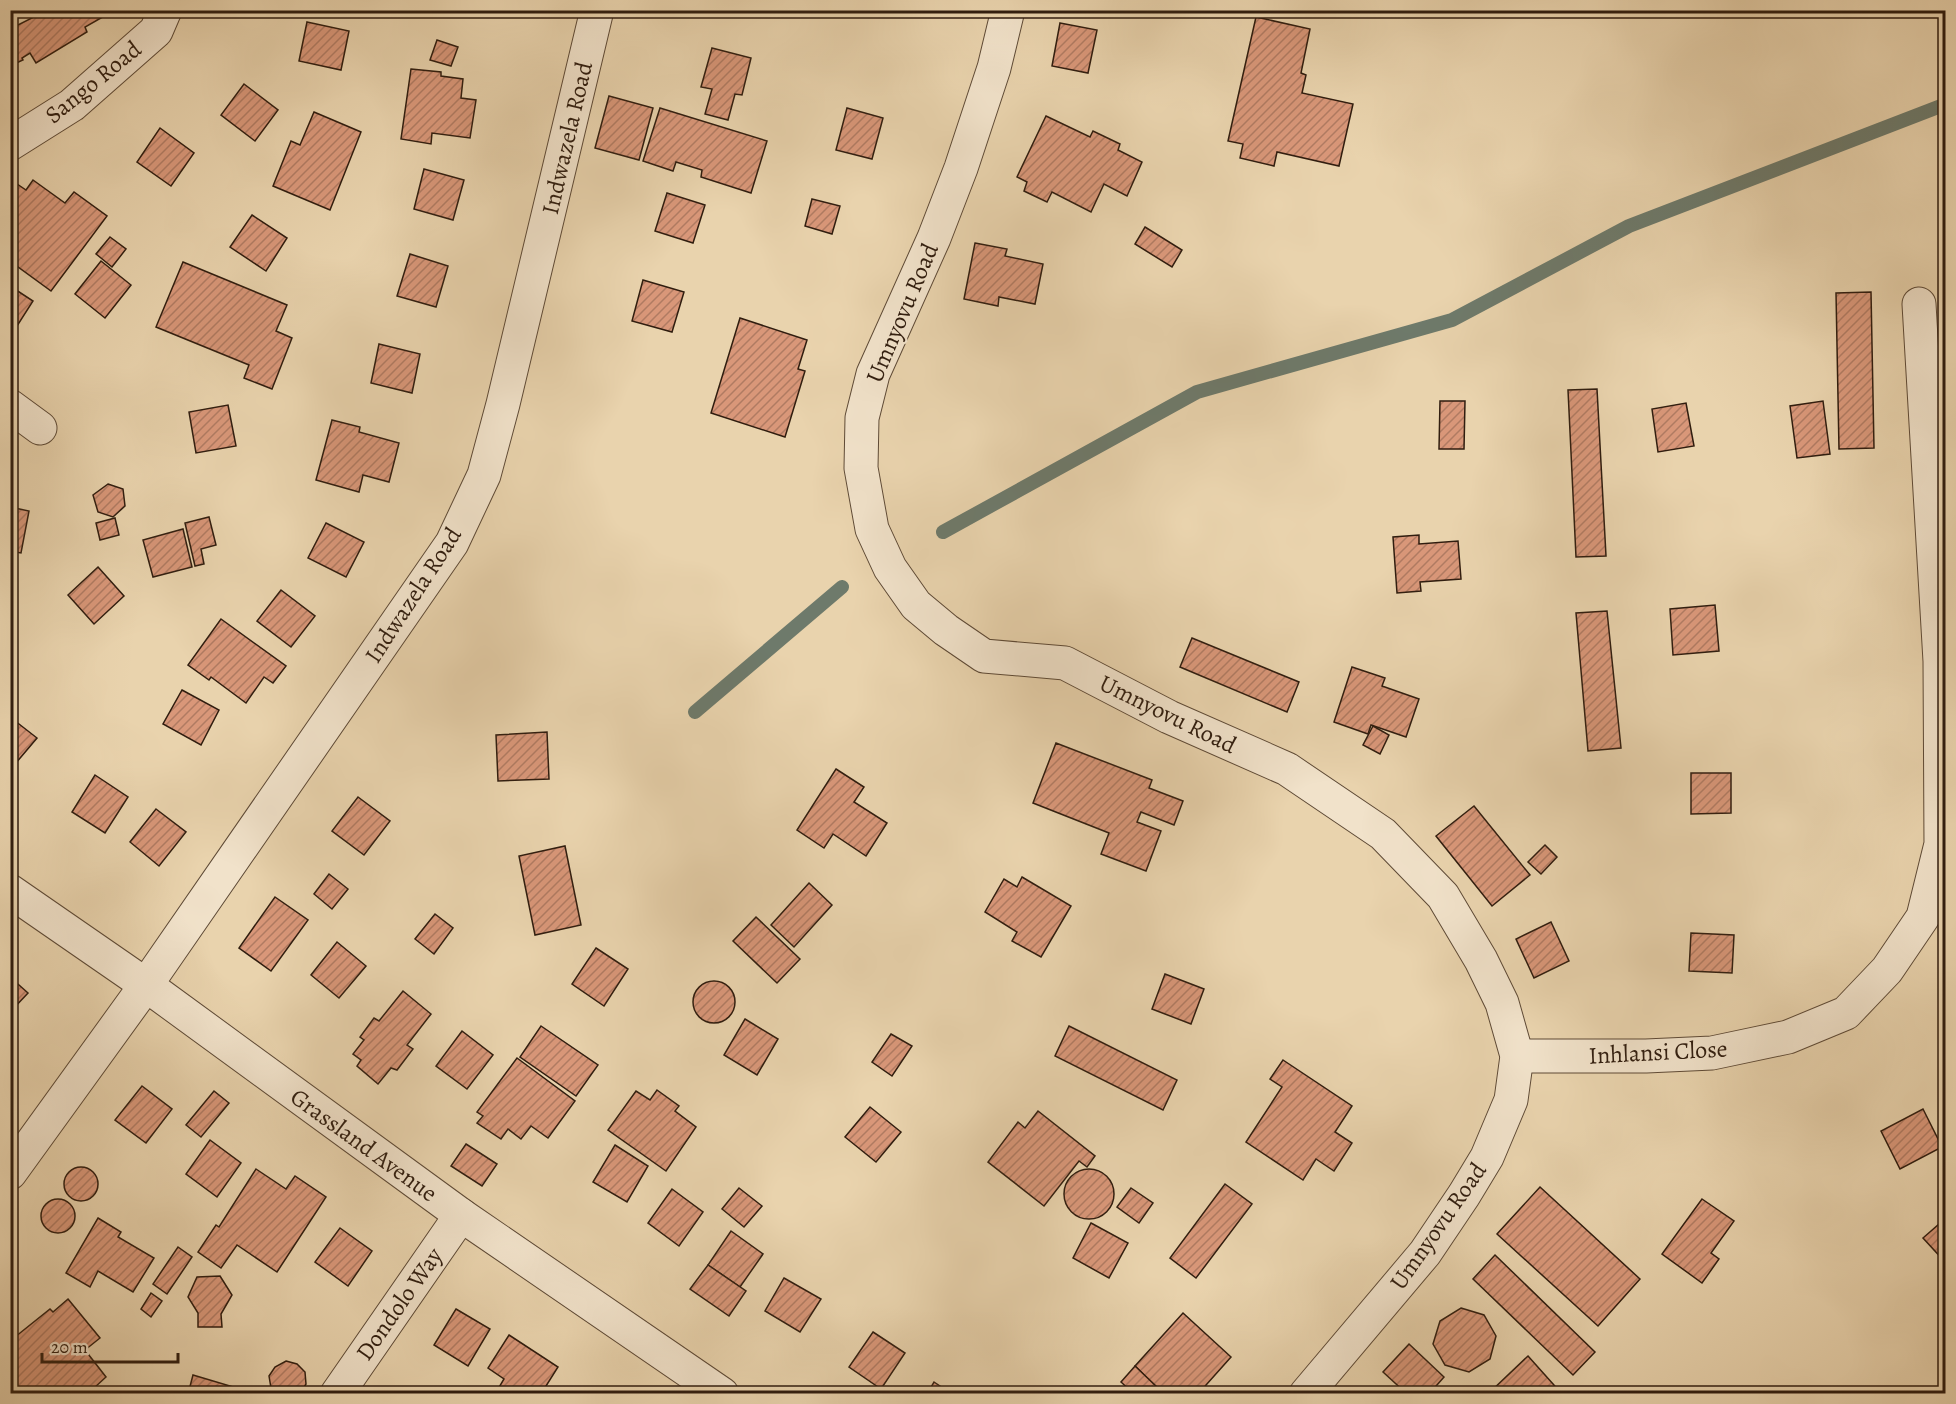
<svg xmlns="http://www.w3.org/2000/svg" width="1956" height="1404" viewBox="0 0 1956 1404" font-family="Alegreya,serif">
	<defs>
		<pattern id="building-hatch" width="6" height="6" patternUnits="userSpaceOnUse" patternTransform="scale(1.5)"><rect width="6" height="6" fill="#d99779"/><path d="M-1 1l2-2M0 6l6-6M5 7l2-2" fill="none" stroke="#b07b62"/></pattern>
	</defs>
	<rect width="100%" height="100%" fill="#e9d3ad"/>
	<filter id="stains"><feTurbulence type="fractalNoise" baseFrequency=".00333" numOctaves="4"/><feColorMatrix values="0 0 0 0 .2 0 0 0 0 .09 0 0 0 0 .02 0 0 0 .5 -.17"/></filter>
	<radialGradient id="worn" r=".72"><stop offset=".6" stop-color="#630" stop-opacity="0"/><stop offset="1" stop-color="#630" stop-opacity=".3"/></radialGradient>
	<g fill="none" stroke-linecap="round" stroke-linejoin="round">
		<g stroke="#6e7a6b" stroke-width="14">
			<path d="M943 532 1197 392 1452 320 1629 226 1946 104"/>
			<path d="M695 712 842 587"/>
		</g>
	</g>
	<g fill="url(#building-hatch)" stroke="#301d0f" stroke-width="1.5">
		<path d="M28 10H105L108 14 85 27 87 32 36 63 30 53 22 58 23 60 10 66V29L32 18Z"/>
		<path d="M1256 17 1310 29 1301 73 1306 75 1302 93 1353 104 1339 166 1277 152 1274 166 1240 158 1243 144 1228 141Z"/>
		<path d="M307 22 349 31 341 70 299 61Z"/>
		<path d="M1060 23 1097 30 1088 73 1052 66Z"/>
		<path d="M437 40 458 47 451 66 430 60Z"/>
		<path d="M712 48 751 58 742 95 735 94 728 120 705 114 712 89 701 87Z"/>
		<path d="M411 69 441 72V76L463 79 461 98 476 100 470 138 432 133 431 144 401 139Z"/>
		<path d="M244 84 278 110 255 141 221 115Z"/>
		<path d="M609 96 653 108 639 160 595 148Z"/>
		<path d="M660 108 767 141 751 193 701 177 702 170 676 162 673 171 643 161Z"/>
		<path d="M847 108 883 118 872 159 836 150Z"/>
		<path d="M314 112 361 132 330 210 273 186 291 141 300 145Z"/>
		<path d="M1046 116 1090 137 1093 131 1120 144 1118 150 1142 162 1127 196 1104 184 1091 212 1052 192 1047 202 1024 191 1027 182 1017 177Z"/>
		<path d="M160 128 194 153 171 186 137 162Z"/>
		<path d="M424 169 464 180 453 220 414 209Z"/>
		<path d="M33 180 65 203 74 192 107 216 51 291 10 261V193L17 184 26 190Z"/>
		<path d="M667 193 705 205 693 243 655 231Z"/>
		<path d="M812 199 840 206 832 234 805 226Z"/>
		<path d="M252 215 287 238 266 271 230 247Z"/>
		<path d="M1145 227 1182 250 1172 267 1135 244Z"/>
		<path d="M110 237 126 249 112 267 96 254Z"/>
		<path d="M975 243 1007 249 1005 256 1043 264 1035 304 999 297 998 306 964 299Z"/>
		<path d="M410 254 448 266 436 307 397 296Z"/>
		<path d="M101 261 131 285 105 318 75 294Z"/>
		<path d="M183 262 287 305 276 331 292 338 272 389 244 378 249 365 156 327Z"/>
		<path d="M643 280 684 292 672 332 632 321Z"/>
		<path d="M10 286 33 301 10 337Z"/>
		<path d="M1871 292 1874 448 1839 449 1836 293Z"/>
		<path d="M740 318 807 340 798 369 805 371 785 437 711 413Z"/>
		<path d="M379 344 420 354 412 393 371 383Z"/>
		<path d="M1597 389 1606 556 1576 557 1568 390Z"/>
		<path d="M1440 401H1465L1464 449H1439Z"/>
		<path d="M1823 401 1830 454 1797 458 1790 406Z"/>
		<path d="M1686 403 1694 446 1658 452 1652 409Z"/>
		<path d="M228 405 236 446 196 453 189 412Z"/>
		<path d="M332 420 360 427 359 432 399 443 389 482 363 475 359 492 316 480Z"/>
		<path d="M108 484 123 489 125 506 113 517 98 512 93 495Z"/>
		<path d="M10 507 29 511 21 553 10 551Z"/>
		<path d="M209 517 216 545 201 549 204 564 195 566 185 523Z"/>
		<path d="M115 518 119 535 100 540 96 523Z"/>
		<path d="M326 523 364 542 346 577 308 558Z"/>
		<path d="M183 529 192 567 153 577 143 540Z"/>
		<path d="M1419 535V544L1458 541 1461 579 1420 582 1421 591 1397 593 1393 537Z"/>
		<path d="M98 567 124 596 94 624 68 595Z"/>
		<path d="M281 590 315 616 291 647 257 621Z"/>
		<path d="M1715 605 1719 651 1673 655 1670 609Z"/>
		<path d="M1607 611 1621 748 1588 751 1576 613Z"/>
		<path d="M221 619 286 666 273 683 264 677 246 703 211 677 209 680 188 665Z"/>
		<path d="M1192 638 1299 682 1287 712 1180 667Z"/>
		<path d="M1352 667 1385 678 1382 686 1419 699 1406 737 1371 725 1368 734 1334 722Z"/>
		<path d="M182 690 219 710 201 745 163 724Z"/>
		<path d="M10 717 37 738 10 770Z"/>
		<path d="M1373 726 1389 735 1380 754 1363 745Z"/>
		<path d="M547 732 549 779 498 781 496 735Z"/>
		<path d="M1056 743 1152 780 1149 788 1183 801 1174 825 1141 812 1137 822 1161 831 1146 871 1101 854 1109 833 1033 803Z"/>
		<path d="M836 769 864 787 854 802 887 823 866 856 833 834 824 848 797 830Z"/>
		<path d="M1691 773H1731V813L1691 814Z"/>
		<path d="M95 775 128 797 105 833 72 812Z"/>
		<path d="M358 797 390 821 364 855 332 831Z"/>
		<path d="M1474 806 1530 875 1492 906 1436 836Z"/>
		<path d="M156 809 186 832 159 866 130 842Z"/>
		<path d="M1545 845 1557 857 1541 874 1528 862Z"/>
		<path d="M565 846 581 925 535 935 519 856Z"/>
		<path d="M329 874 348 889 332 909 314 894Z"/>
		<path d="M1022 877 1071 906 1041 957 1012 941 1017 932 985 912 1004 879 1017 887Z"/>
		<path d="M809 883 832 905 794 947 771 925Z"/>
		<path d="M275 897 308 920 271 971 239 948Z"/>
		<path d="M435 914 453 928 434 954 415 939Z"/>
		<path d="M756 917 800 959 777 983 733 941Z"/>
		<path d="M1551 922 1569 961 1534 978 1516 939Z"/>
		<path d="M1691 933 1734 935 1732 973 1689 971Z"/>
		<path d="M337 942 366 966 339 998 311 975Z"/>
		<path d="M596 948 628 969 604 1006 572 984Z"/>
		<path d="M1165 974 1204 989 1191 1024 1152 1009Z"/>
		<path d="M10 977 28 993 10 1012Z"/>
		<circle cx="714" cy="1002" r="21"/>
		<path d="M403 991 431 1014 407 1045 413 1049 397 1070 391 1068 378 1084 357 1066 361 1060 353 1054 364 1040 360 1037 374 1018 379 1021Z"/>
		<path d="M745 1019 778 1039 757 1075 724 1055Z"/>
		<path d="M541 1026 598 1065 576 1096 520 1057Z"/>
		<path d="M1069 1026 1177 1080 1163 1110 1055 1056Z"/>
		<path d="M462 1031 493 1055 467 1089 436 1066Z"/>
		<path d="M891 1034 912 1046 892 1076 872 1062Z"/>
		<path d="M517 1058 575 1101 548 1138 531 1126 521 1139 508 1129 501 1139 477 1123 483 1116 477 1112Z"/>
		<path d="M1283 1060 1352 1106 1335 1132 1352 1143 1334 1171 1316 1159 1303 1180 1246 1142 1282 1087 1270 1079Z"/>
		<path d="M142 1086 172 1109 146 1143 115 1120Z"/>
		<path d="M657 1090 679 1106 675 1111 696 1127 666 1171 608 1130 636 1091 650 1100Z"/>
		<path d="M214 1091 229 1103 201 1137 186 1125Z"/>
		<path d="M870 1107 901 1132 876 1162 845 1137Z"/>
		<path d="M1923 1109 1942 1147 1900 1169 1881 1131Z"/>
		<path d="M1038 1111 1095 1156 1087 1167 1079 1161 1044 1206 988 1162 1018 1122 1025 1128Z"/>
		<path d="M210 1140 241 1163 217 1197 186 1174Z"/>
		<path d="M466 1144 497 1164 482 1186 451 1166Z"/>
		<path d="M615 1145 648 1166 627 1202 593 1182Z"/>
		<circle cx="81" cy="1184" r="17"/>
		<circle cx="1089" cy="1194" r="25"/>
		<path d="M256 1169 286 1189 295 1176 326 1197 277 1272 237 1245 221 1268 198 1252 216 1225 219 1227Z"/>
		<path d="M1225 1184 1252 1204 1196 1278 1170 1258Z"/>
		<path d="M1540 1187 1640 1279 1598 1326 1497 1234Z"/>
		<path d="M739 1188 762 1206 744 1227 722 1209Z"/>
		<path d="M1131 1188 1153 1203 1139 1223 1117 1207Z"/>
		<path d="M672 1189 703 1212 679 1246 648 1223Z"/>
		<path d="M1702 1199 1734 1221 1711 1253 1719 1259 1702 1283 1662 1254Z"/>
		<circle cx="58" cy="1216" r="17"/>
		<path d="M98 1218 121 1232 118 1237 154 1258 133 1292 98 1271 90 1287 66 1273Z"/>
		<path d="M1946 1218V1263L1923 1238Z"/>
		<path d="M1091 1223 1128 1243 1109 1278 1073 1258Z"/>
		<path d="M340 1228 372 1251 348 1286 315 1262Z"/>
		<path d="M731 1231 763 1254 740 1287 708 1265Z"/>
		<path d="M178 1247 192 1257 167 1294 153 1284Z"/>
		<path d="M1495 1255 1595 1352 1573 1375 1473 1279Z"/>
		<path d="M708 1265 746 1291 729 1316 690 1289Z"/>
		<path d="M220 1276 232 1295 221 1314 222 1327H198V1313L188 1297 197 1277Z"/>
		<path d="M784 1278 821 1299 800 1332 765 1311Z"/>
		<path d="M151 1293 162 1301 151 1317 141 1309Z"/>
		<path d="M68 1299 100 1338 85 1350 106 1377 94 1388 99 1394H10V1341L50 1309 53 1312Z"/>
		<path d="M1461 1308 1484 1315 1496 1336 1490 1359 1469 1372 1445 1365 1433 1344 1440 1321Z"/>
		<path d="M456 1309 490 1329 468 1366 434 1345Z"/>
		<path d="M1183 1313 1231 1357 1198 1394H1164L1135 1366Z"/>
		<path d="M873 1332 905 1353 881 1389 849 1367Z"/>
		<path d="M509 1335 558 1367 541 1394H495L504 1379 488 1368Z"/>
		<path d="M1409 1344 1444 1377 1429 1394H1407L1383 1372Z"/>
		<path d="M1528 1356 1562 1394H1488Z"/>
		<path d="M286 1361 297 1364 305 1372 306 1384 300 1394H276L271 1388 269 1376 275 1367Z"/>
		<path d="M1135 1366 1161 1391 1158 1394H1134L1121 1382Z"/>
		<path d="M193 1375 257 1394H188Z"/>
		<path d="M934 1382 952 1394H927Z"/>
	</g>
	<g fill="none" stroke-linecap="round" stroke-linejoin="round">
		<g stroke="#5e4a36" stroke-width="35">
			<g id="minor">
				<path d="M1008 10 994 68 961 168 934 238 873 374 862 418 861 468 872 529 890 568 916 605 946 630 984 656 1065 663 1169 717 1287 769 1383 834 1443 896 1481 960 1502 1003 1517 1056 1511 1100 1487 1157 1464 1195 1425 1253 1306 1394"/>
				<path d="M10 144 72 105 156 31 165 10"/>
				<path d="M10 406 40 428"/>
				<path d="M10 891 146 985 461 1215 722 1394"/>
				<path d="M1517 1056H1646L1712 1053 1788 1037 1846 1013 1887 970 1923 917 1941 844 1940 661 1919 304"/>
				<path d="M10 1173 146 985 452 543 484 475 503 404 597 10"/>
				<path d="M337 1394 461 1215"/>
			</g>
		</g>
		<use href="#minor" stroke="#f1e2ca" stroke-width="33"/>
	</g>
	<g text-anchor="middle" stroke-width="4.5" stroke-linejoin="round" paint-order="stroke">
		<g font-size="24" fill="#301d0f" stroke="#f1e2ca">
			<text transform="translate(93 82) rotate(-39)" y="8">Sango Road</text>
			<text transform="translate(567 138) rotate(-77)" y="8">Indwazela Road</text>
			<text transform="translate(902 313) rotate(-67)" y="8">Umnyovu Road</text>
			<text transform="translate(413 595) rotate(-57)" y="8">Indwazela Road</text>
			<text transform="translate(1168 714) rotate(26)" y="8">Umnyovu Road</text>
			<text transform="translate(1658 1052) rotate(-3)" y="8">Inhlansi Close</text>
			<text transform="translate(364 1145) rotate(36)" y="8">Grassland Avenue</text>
			<text transform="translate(1438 1226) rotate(-55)" y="8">Umnyovu Road</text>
			<text transform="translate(399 1304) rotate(-55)" y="8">Dondolo Way</text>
		</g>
	</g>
	<rect width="1956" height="1404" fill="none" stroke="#e9d3ad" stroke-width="36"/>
	<rect x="12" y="12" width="1932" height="1380" fill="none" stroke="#301d0f" stroke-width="3"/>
	<rect x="18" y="18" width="1920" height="1368" fill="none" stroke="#301d0f" stroke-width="1.5"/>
	<path d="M42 1353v9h136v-9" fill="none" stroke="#301d0f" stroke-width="3"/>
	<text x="51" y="1353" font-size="18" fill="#301d0f" stroke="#f1e2ca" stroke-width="4.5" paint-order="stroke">20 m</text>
	<rect width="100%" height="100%" filter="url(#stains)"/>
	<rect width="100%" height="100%" fill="url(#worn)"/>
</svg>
